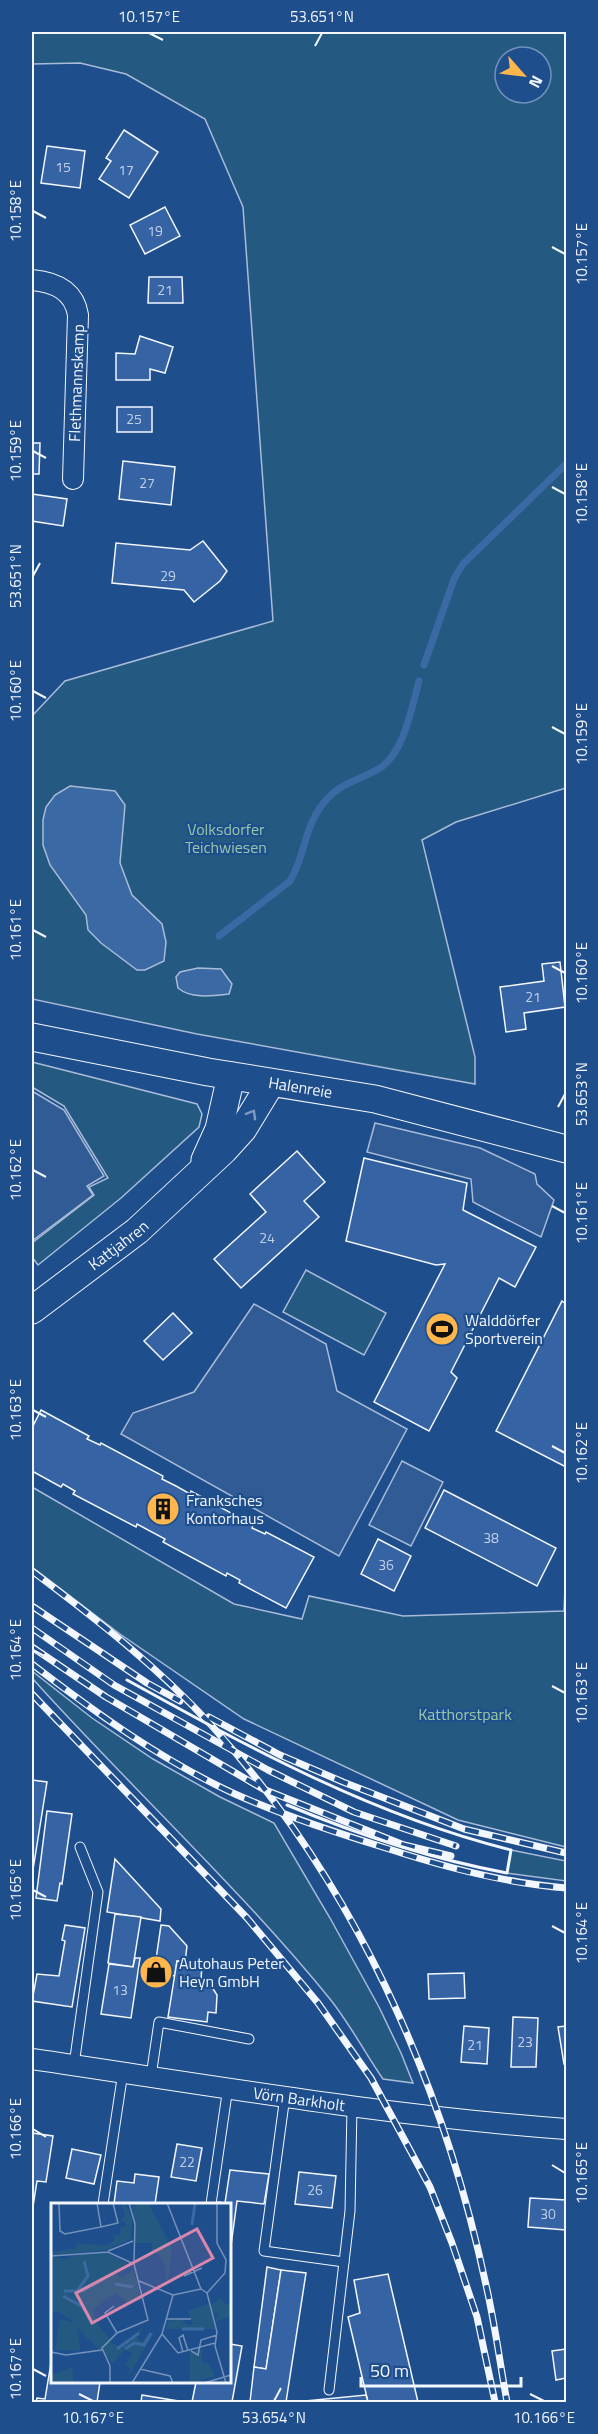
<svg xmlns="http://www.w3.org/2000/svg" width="598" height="2434" viewBox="0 0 598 2434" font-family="'Titillium Web',sans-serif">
	<rect width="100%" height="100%" fill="#1f4e8c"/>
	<g fill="#245a82" stroke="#a8bbd7" stroke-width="1.5" fill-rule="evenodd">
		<path d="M32 32H566V788L456 822 422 840 475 1057V1084L197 1034 32 999V716L65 681 273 621 243 207 205 119 126 74 80 63 32 64ZM505 57H541V93H505Z"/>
		<path d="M32 1062 197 1104 202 1114 199 1127 121 1198 38 1265 32 1257V1243L94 1195 89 1187 108 1178 64 1106 32 1087Z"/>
		<path d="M306 1270 386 1313 364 1355 283 1312Z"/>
		<path d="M32 1487 234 1604 302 1619 309 1596 403 1616 564 1611 566 1566V1847L458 1820 244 1719 120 1634 32 1567Z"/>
		<path d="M32 1671 92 1718 153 1759 220 1797 274 1823 330 1918 379 2007 401 2053 413 2083 383 2079C365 2053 350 2024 330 1999 238 1886 129 1786 32 1678Z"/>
		<path d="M511 1850 566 1861V1881L507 1873Z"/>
	</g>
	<g fill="#305b95" stroke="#a8bbd7" stroke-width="1.5">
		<path d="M32 1091 64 1110 104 1176 87 1186 93 1195 32 1241Z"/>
		<path d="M375 1123 480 1148 535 1174 537 1184 554 1200 541 1237 473 1202 471 1179 367 1152Z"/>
		<path d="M254 1304 326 1344 337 1391 407 1429 339 1556 121 1434 133 1413 194 1392Z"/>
		<path d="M402 1461 443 1482 411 1546 369 1525Z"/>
	</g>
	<g fill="#3b69a3" stroke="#a8bbd7" stroke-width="1.5">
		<path d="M70 786 115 791 125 805 120 863 132 895 162 924 166 942 164 961 145 970H137L101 943 88 930 86 915 50 865 43 845V820L46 807 55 795Z"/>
		<path d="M198 968 221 969 232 984 229 994C212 996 191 999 178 988L176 977 180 972Z"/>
	</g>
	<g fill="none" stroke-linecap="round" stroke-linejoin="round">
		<g stroke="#3b69a3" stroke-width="7">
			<path d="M424 665 454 579 463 564 566 464"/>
			<path d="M219 936 290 881C307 853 303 824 328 798 342 782 363 779 380 768 404 753 412 706 419 681"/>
		</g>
	</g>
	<g fill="#3563a3" stroke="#f2f6ff" stroke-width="1.5">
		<path d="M124 130 158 152 129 198 99 179 111 161 106 158Z"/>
		<path d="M47 146 85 151 80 188 41 183Z"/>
		<path d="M165 207 180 236 145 254 130 225Z"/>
		<path d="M149 277H182L183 303H148Z"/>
		<path d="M140 336 173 347 165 373 150 369V380H116V353L135 354Z"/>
		<rect x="117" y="407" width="35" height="25"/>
		<path d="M32 443H40L39 474H32Z"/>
		<path d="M123 461 175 467 171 505 119 499Z"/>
		<path d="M32 494 67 499 63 526 32 521Z"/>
		<path d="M203 541 227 571 220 581 194 602 184 590 112 583 116 543 190 550Z"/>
		<path d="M560 962 565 1007 524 1013 526 1029 506 1032 500 987 544 981 542 964Z"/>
		<path d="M297 1151 325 1182 304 1201 319 1217 241 1288 214 1259 266 1212 250 1194Z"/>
		<path d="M364 1158 467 1183 463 1210 536 1247 515 1287 499 1278 451 1372 457 1378 429 1431 374 1402 445 1264 436 1265 346 1241Z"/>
		<path d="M562 1301 566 1304V1467L496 1431Z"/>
		<path d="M173 1313 192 1333 163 1360 144 1341Z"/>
		<path d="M41 1410 89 1436 87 1439 100 1445 101 1443 163 1476 162 1479 176 1486 190 1494 191 1491 253 1525 252 1528 265 1534 266 1532 314 1557 286 1608 239 1583 240 1580 227 1573 226 1576 163 1542 165 1539 137 1524 136 1527 73 1494 75 1491 63 1484 61 1487 32 1471V1428Z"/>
		<path d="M444 1490 556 1548 537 1586 425 1528Z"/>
		<path d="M378 1539 411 1556 394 1591 361 1574Z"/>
		<path d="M32 1780 47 1782 32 1876Z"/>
		<path d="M47 1811 72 1814 62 1884 60 1883 57 1901 36 1898Z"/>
		<path d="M115 1859 161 1909 160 1921 107 1912Z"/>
		<path d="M115 1914 141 1917 133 1967 108 1963Z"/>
		<path d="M65 1925 85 1928 72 2007 32 2001 37 1974 59 1976 65 1941 62 1940Z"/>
		<path d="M161 1925 169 1926 187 1946 185 1962 177 1961 175 1976 154 1973Z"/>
		<path d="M135 1958H140L131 2018 101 2014 109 1964 133 1967Z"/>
		<path d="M177 1961 202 1964 201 1980 208 1981 217 1995 216 2013 208 2012 207 2022 168 2017Z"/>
		<path d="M464 1973 465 1998 429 1999 428 1974Z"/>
		<path d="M513 2017 538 2018 536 2067H511Z"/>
		<path d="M464 2026 489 2028 487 2064 461 2062Z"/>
		<path d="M566 2026V2064H564L558 2027Z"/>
		<path d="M32 2133 53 2136 46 2182 37 2181 32 2213Z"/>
		<path d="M177 2144 202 2148 196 2181 171 2177Z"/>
		<path d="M72 2149 101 2155 94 2184 66 2178Z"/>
		<path d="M230 2170 269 2174 264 2204 237 2201 230 2253V2204H217L218 2202 225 2203Z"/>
		<path d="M299 2172 336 2176 332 2208 295 2204Z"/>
		<path d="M135 2174 159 2177 155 2204H114L117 2181 134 2183Z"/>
		<path d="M530 2198 566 2200V2230L528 2227Z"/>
		<path d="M267 2267 281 2270 266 2369 254 2367Z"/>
		<path d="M281 2270 306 2273 286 2402H250L254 2367 266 2369Z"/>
		<path d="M388 2274 418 2402H368L348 2317 360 2313 354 2280Z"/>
		<path d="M230 2344 242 2346 232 2402H192L196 2382H230Z"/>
		<path d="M566 2349V2378L556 2380 552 2351Z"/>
		<path d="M52 2357V2382H100L97 2402H36L37 2398 45 2399Z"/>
		<path d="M142 2395 178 2401V2402H141Z"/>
		<path d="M366 2395 368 2402H295Z"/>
	</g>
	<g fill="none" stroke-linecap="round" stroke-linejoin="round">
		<g stroke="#f2f6ff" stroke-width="11">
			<g id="lane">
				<path d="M74 2065 98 1892 80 1847"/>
				<path d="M151 2076 159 2022 249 2039"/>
				<path d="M285 2096 264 2251 344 2262"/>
				<path d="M103 2204 123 2072"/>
				<path d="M211 2204 228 2087"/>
				<path d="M329 2390 350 2211 352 2106"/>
			</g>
		</g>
		<g stroke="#f2f6ff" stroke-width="22">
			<g id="street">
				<path d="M32 280C54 282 74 290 78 315L73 479"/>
				<path id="s1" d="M32 2059C209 2085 387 2116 566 2129"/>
			</g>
		</g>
		<g stroke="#f2f6ff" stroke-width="29">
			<g id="secondary">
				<path id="s2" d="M32 1037 208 1072 375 1099 566 1149"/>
				<path d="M205 1160 219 1129 231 1076"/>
				<path id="s3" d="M32 1310 137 1231 224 1150 243 1129 271 1083"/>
			</g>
		</g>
		<use href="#lane" stroke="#1f4e8c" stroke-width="9"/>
		<use href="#street" stroke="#1f4e8c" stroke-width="20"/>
		<use href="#secondary" stroke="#1f4e8c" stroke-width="27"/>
		<g stroke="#f2f6ff" stroke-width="7">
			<g id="rail">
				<path d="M32 1571C95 1618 159 1668 212 1726 354 1883 442 2079 486 2285 495 2324 500 2364 507 2402"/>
				<path d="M32 1606 147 1683 180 1701"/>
				<path d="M32 1628 114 1685 268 1770 354 1812 456 1846"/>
				<path d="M32 1647 106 1697 263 1789 404 1845 451 1856"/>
				<path d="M32 1664C96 1713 161 1760 235 1794 284 1816 337 1833 389 1849 447 1868 505 1883 566 1888"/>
				<path d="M32 1694 247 1918 318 2003 371 2078 430 2187 452 2243 477 2317 495 2402"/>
				<path d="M209 1717 280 1755 343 1782 464 1829 566 1853"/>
			</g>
		</g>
		<use href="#rail" stroke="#1f4e8c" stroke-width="4.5" stroke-dasharray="14" stroke-linecap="butt"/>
		<path stroke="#f2f6ff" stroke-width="3" d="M127 1680C250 1748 374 1816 511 1850L507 1873C431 1859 359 1835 287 1805"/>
	</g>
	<defs><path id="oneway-chevron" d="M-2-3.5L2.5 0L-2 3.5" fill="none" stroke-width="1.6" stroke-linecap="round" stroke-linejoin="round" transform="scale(1.5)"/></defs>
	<use stroke="#7e9ac0" href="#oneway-chevron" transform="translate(252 1114) rotate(-60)"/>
	<path fill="none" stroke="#f2f6ff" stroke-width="2" d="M149 33 163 40M315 46 322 33M33 211 46 218M552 247 565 254M33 451 46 458M552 487 565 494M33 576 40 563M33 691 46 698M552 727 565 734M33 930 46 937M552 966 565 973M558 1107 565 1094M33 1170 46 1177M552 1206 565 1213M33 1410 46 1417M552 1446 565 1453M33 1650 46 1657M552 1686 565 1693M33 1890 46 1897M552 1926 565 1933M33 2129 46 2137M552 2165 565 2173M33 2369 46 2376M79 2394 93 2401M530 2394 544 2401M274 2401 281 2388"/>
	<defs>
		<g id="stadium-disc" transform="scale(1.725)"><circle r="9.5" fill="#ffb74d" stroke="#1f4e8c"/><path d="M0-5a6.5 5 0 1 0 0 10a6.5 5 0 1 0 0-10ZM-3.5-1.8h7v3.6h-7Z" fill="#111"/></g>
		<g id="building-disc" transform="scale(1.725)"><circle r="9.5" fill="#ffb74d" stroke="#1f4e8c"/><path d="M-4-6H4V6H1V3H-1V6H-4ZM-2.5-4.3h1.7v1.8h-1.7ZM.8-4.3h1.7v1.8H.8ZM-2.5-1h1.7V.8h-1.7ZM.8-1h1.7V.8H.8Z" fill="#111"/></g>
		<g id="shop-disc" transform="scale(1.725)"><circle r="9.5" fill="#ffb74d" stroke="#1f4e8c"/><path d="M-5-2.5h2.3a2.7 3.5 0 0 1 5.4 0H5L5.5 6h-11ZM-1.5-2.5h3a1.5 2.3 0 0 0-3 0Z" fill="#111"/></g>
	</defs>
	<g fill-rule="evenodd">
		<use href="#stadium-disc" x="442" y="1329"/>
		<use href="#building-disc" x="163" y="1509"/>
		<use href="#shop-disc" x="156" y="1972"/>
	</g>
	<g text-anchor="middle" stroke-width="4.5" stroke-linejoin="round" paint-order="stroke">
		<g font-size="14" fill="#c3d1e8">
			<text x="63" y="172">15</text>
			<text x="126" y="175">17</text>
			<text x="155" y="236">19</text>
			<text x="165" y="295">21</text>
			<text x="134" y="424">25</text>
			<text x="147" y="488">27</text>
			<text x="168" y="581">29</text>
			<text x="533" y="1002">21</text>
			<text x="267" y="1243">24</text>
			<text x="491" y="1543">38</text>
			<text x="386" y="1570">36</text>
			<text x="120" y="1995">13</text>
			<text x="525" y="2047">23</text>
			<text x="475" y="2050">21</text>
			<text x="187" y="2167">22</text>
			<text x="315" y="2195">26</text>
			<text x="548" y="2219">30</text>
		</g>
		<g font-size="16" fill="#f2f6ff" stroke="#1f4e8c">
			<text transform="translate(76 383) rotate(-88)" y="6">Flethmannskamp</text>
			<text dy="6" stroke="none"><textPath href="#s2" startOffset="273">Halenreie</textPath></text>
			<text dy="6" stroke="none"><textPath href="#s3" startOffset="108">Kattjahren</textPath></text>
			<text dy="6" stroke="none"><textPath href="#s1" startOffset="270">Vörn Barkholt</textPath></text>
		</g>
		<g font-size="16" fill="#97c8a6" stroke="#1f4e8c">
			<text x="226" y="835">Volksdorfer<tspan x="226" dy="18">Teichwiesen</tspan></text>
			<text x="465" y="1720">Katthorstpark</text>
		</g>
		<g font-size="16" fill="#f2f6ff" stroke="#1f4e8c" text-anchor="start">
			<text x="465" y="1326">Walddörfer<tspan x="465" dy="18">Sportverein</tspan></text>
			<text x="186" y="1506">Franksches<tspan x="186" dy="18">Kontorhaus</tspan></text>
			<text x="179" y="1969">Autohaus Peter<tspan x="179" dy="18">Heyn GmbH</tspan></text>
		</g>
	</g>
	<g transform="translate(51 2203)">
		<rect width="180" height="180" fill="#1f4e8c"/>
		<path d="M71 0H74L81 16 80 36 54 47 0 52V49L26 45 25 40 54 43 63 38 62 33 70 31 69 24 75 23 74 18 68 19 74 13ZM88 0H97L121 45 116 87 114 62 106 49 101 51V40H84L82 4ZM30 50H56L76 60 65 70 71 76 82 67 91 97 76 99 65 90 42 106 44 117 62 141 71 143 94 122 86 135 90 139 105 127 73 180 80 165 74 163 81 151 74 146 62 160 27 126 29 148 4 147 9 116 25 120 8 109H0V54L15 56ZM169 95 174 101 180 100V117L178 114 164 119 167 110H161L160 102ZM158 101 164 126H115L117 118 132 116 136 122 142 121 137 108ZM155 146 150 149 152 160H157L164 173 139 180V148ZM21 164 23 180H0V172Z" fill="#245a82"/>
		<path fill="none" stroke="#3b69a3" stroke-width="3" d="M141 22 144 0M64 81 82 84M13 88H32L63 70M26 88 37 73 33 58M12 93 32 104 39 115M131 126H153M66 146 88 130M74 146 83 140 93 142 100 130"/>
		<path fill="none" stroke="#7391ba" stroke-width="1.5" d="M8 0 9 28 14 31 50 24 46 0M116 0 150 86M50 24 67 20 62 0M57 48 82 38M0 53 57 49 83 61M133 73 151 65M88 78 122 92M156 90 174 70 175 57 166 40V0M156 90 166 129 164 143 175 180M122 92 150 86 156 90M63 103 54 110 66 130M116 116H140M111 131 127 150 164 140M140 148 147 152 150 137 166 132M0 149 15 152 51 147M132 149 128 135 132 132 137 148M89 166 119 173 122 180M59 180V163L51 145 66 130 97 117 83 61 84 21 78 0M81 180 111 131 122 92M153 180 180 172"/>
		<path fill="#da87ad" fill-opacity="0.15" stroke="#da87ad" stroke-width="3" d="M146 26 162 55 41 120 25 90Z"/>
		<rect width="180" height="180" fill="none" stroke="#f2f6ff" stroke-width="3"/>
	</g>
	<rect width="598" height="2434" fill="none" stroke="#1f4e8c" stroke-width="66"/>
	<g transform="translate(523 75) rotate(118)"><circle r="28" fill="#1f4e8c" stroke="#7391ba" stroke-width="1.5"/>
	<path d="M0-4.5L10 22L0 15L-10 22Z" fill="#ffb74d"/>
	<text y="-9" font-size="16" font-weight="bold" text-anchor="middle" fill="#f2f6ff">N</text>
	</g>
	<path d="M361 2377v9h160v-9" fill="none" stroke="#f2f6ff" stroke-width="3"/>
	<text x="370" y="2377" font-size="18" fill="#f2f6ff" stroke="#1f4e8c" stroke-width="4.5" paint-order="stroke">50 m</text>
	<rect x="33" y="33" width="532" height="2368" fill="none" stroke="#f2f6ff" stroke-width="2"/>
	<g font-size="15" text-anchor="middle" fill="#f2f6ff">
		<text x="149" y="22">10.157°E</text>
		<text x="322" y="22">53.651°N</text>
		<text transform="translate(16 211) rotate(-90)" y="5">10.158°E</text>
		<text transform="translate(582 254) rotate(-90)" y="5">10.157°E</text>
		<text transform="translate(16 451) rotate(-90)" y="5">10.159°E</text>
		<text transform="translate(582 494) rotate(-90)" y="5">10.158°E</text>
		<text transform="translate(16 576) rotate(-90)" y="5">53.651°N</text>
		<text transform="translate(16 691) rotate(-90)" y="5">10.160°E</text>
		<text transform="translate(582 734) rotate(-90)" y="5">10.159°E</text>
		<text transform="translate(16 930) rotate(-90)" y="5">10.161°E</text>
		<text transform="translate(582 973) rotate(-90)" y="5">10.160°E</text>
		<text transform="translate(582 1094) rotate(-90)" y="5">53.653°N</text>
		<text transform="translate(16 1170) rotate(-90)" y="5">10.162°E</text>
		<text transform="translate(582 1213) rotate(-90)" y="5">10.161°E</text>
		<text transform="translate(16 1410) rotate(-90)" y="5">10.163°E</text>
		<text transform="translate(582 1453) rotate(-90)" y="5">10.162°E</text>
		<text transform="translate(16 1650) rotate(-90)" y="5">10.164°E</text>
		<text transform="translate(582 1693) rotate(-90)" y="5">10.163°E</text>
		<text transform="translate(16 1890) rotate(-90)" y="5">10.165°E</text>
		<text transform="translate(582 1933) rotate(-90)" y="5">10.164°E</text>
		<text transform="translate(16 2129) rotate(-90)" y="5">10.166°E</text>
		<text transform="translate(582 2173) rotate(-90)" y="5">10.165°E</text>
		<text transform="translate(16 2369) rotate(-90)" y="5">10.167°E</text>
		<text x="93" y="2423">10.167°E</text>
		<text x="274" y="2423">53.654°N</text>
		<text x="544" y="2423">10.166°E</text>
	</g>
</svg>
